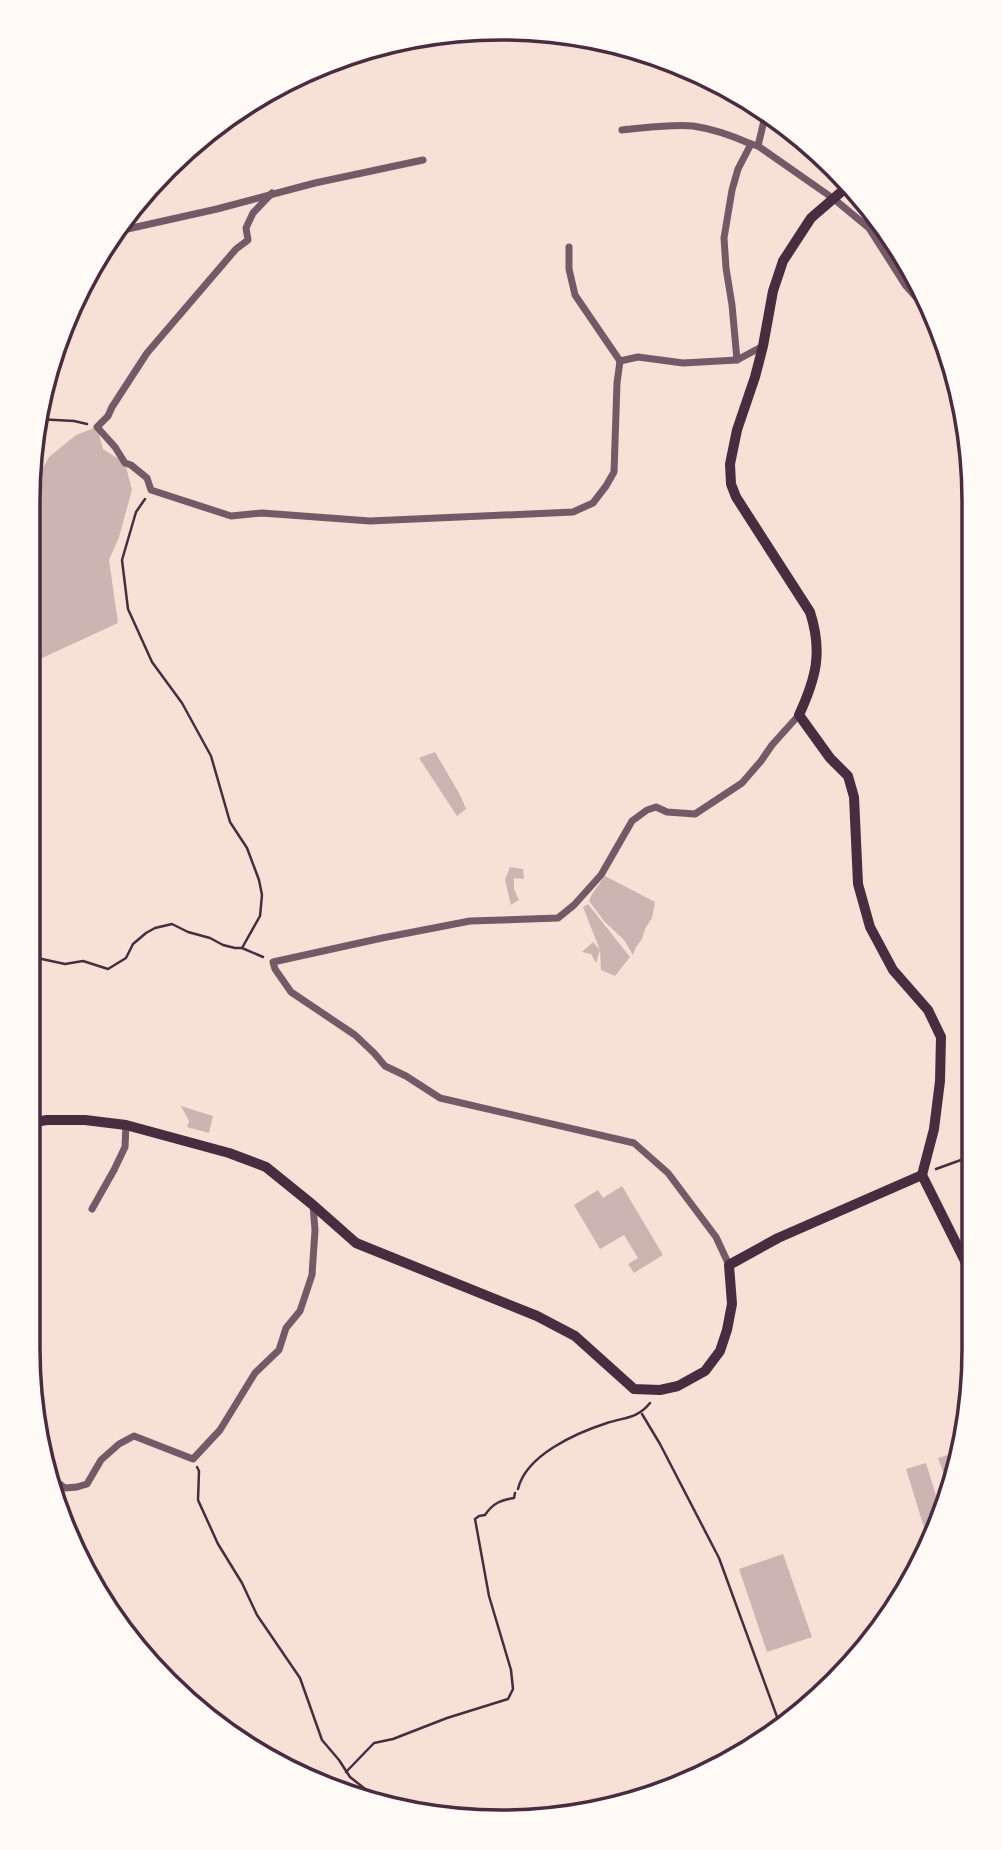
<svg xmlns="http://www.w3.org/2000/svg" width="1002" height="1850" viewBox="0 0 1002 1850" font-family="'Fira Sans Condensed',sans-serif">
	<rect width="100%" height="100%" fill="#f7e1d7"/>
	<g fill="#ccb4b1">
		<path d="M97 427 103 449 125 463 132 490 119 537 109 560 118 623 29 664V493L49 457 76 435Z"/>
		<path d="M435 752 460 795 466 809 457 816 419 758Z"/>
		<path d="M510 867 523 869 524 879 514 878V889L519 900 511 905 505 880Z"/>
		<path d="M605 876 655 902 652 918 645 929 642 939 636 947 633 955 624 940 604 921 589 901 592 894Z"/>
		<path d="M588 904 630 957 615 976 601 970 600 950 583 907Z"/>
		<path d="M593 942 600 950 596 963 591 954 582 952Z"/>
		<path d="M181 1106 213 1116 209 1133 187 1127 189 1121Z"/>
		<path d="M622 1186 663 1255 634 1273 628 1264 638 1258 624 1235 600 1249 574 1205 598 1190 603 1198Z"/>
		<path d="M952 1454 958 1472 956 1477 946 1480 938 1458Z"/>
		<path d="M926 1463 941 1512 933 1531 926 1534 906 1469Z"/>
		<path d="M783 1554 812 1637 767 1652 739 1569Z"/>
	</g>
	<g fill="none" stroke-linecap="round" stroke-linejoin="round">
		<g stroke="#4a2c40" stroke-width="2.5">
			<path d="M37 419 74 421 87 424"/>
			<path d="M145 499 136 512 122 560 128 609 152 662 182 703 211 756 230 822 247 848 259 880 262 895 260 916 242 948"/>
			<path d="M28 956 65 964 83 961 108 969 126 958 133 944 146 933 155 928 172 924 188 932 210 938 223 945 235 948H242L263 957"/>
			<path d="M936 1169 972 1156"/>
			<path d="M642 1414 660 1444 719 1558 780 1725"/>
			<path d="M197 1467 199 1471 198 1500 218 1544 242 1583 257 1615 300 1678 322 1740 339 1760 350 1777 388 1807"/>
			<path d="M518 1489C526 1455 576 1433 607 1423 625 1417 637 1419 650 1403"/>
			<path d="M346 1772 374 1743 393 1739 447 1718 508 1699 513 1689 511 1670 489 1596 475 1519 479 1516 485 1515C493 1503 501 1500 514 1498L515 1493"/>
		</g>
		<g stroke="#755966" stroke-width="7">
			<path d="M622 130C645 128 670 124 693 126 714 129 733 136 751 144"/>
			<path d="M758 146 766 112"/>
			<path d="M272 193 253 213 246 228 248 240 236 249 147 353 112 407 108 416 97 427 115 447 125 463 131 465 147 478 151 490 231 516 262 513 370 521 573 512 593 503 606 486 614 472 617 383 620 361"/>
			<path d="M114 232 217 209 315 183 423 160"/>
			<path d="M569 247V269L575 295 620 361"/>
			<path d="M737 360 732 305 726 268 724 238 732 190 738 169 751 144 758 146 834 199 869 228 906 286 922 304 933 311"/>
			<path d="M620 361 638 357 683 363 737 360 763 346"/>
			<path d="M92 1209 114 1170 125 1147 126 1125"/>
			<path d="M729 1265 716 1237 668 1173 634 1143 440 1098 406 1076 385 1066 374 1053 355 1035 291 992 275 969 273 962 382 938 470 921 558 918 574 905 601 875 632 821 647 810 656 807 667 812 695 814 742 783 761 761 772 745 799 715"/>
			<path d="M49 1476 65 1488 77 1487 87 1484 101 1460 119 1444 134 1436 193 1459 220 1430 255 1373 279 1350 286 1328 300 1311 312 1275 315 1230 313 1205"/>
		</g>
		<g stroke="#4a2c40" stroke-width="10">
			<path d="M28 1123 47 1120H85L126 1125 229 1153 266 1167 313 1205 356 1243 537 1316 575 1336 634 1389 660 1390 678 1386 705 1371 720 1351 727 1330 732 1304 729 1265 778 1238 922 1175 934 1129 940 1081 941 1037 928 1010 893 970 870 927 858 884 854 797 848 776 830 758 799 715C816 678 823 652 810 612L736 497 731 484 730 464 737 430 755 377 763 346 773 291 783 261 811 218 848 186"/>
			<path d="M922 1175 973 1277"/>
		</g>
	</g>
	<path d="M0 0H1002V1850H0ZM501 40H501A461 461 0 0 1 962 501V1349A461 461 0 0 1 501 1810H501A461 461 0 0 1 40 1349V501A461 461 0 0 1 501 40Z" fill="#fffaf5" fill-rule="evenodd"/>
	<path fill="none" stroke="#4a2c40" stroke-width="3.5" d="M501 40H501A461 461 0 0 1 962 501V1349A461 461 0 0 1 501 1810H501A461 461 0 0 1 40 1349V501A461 461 0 0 1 501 40Z"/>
</svg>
